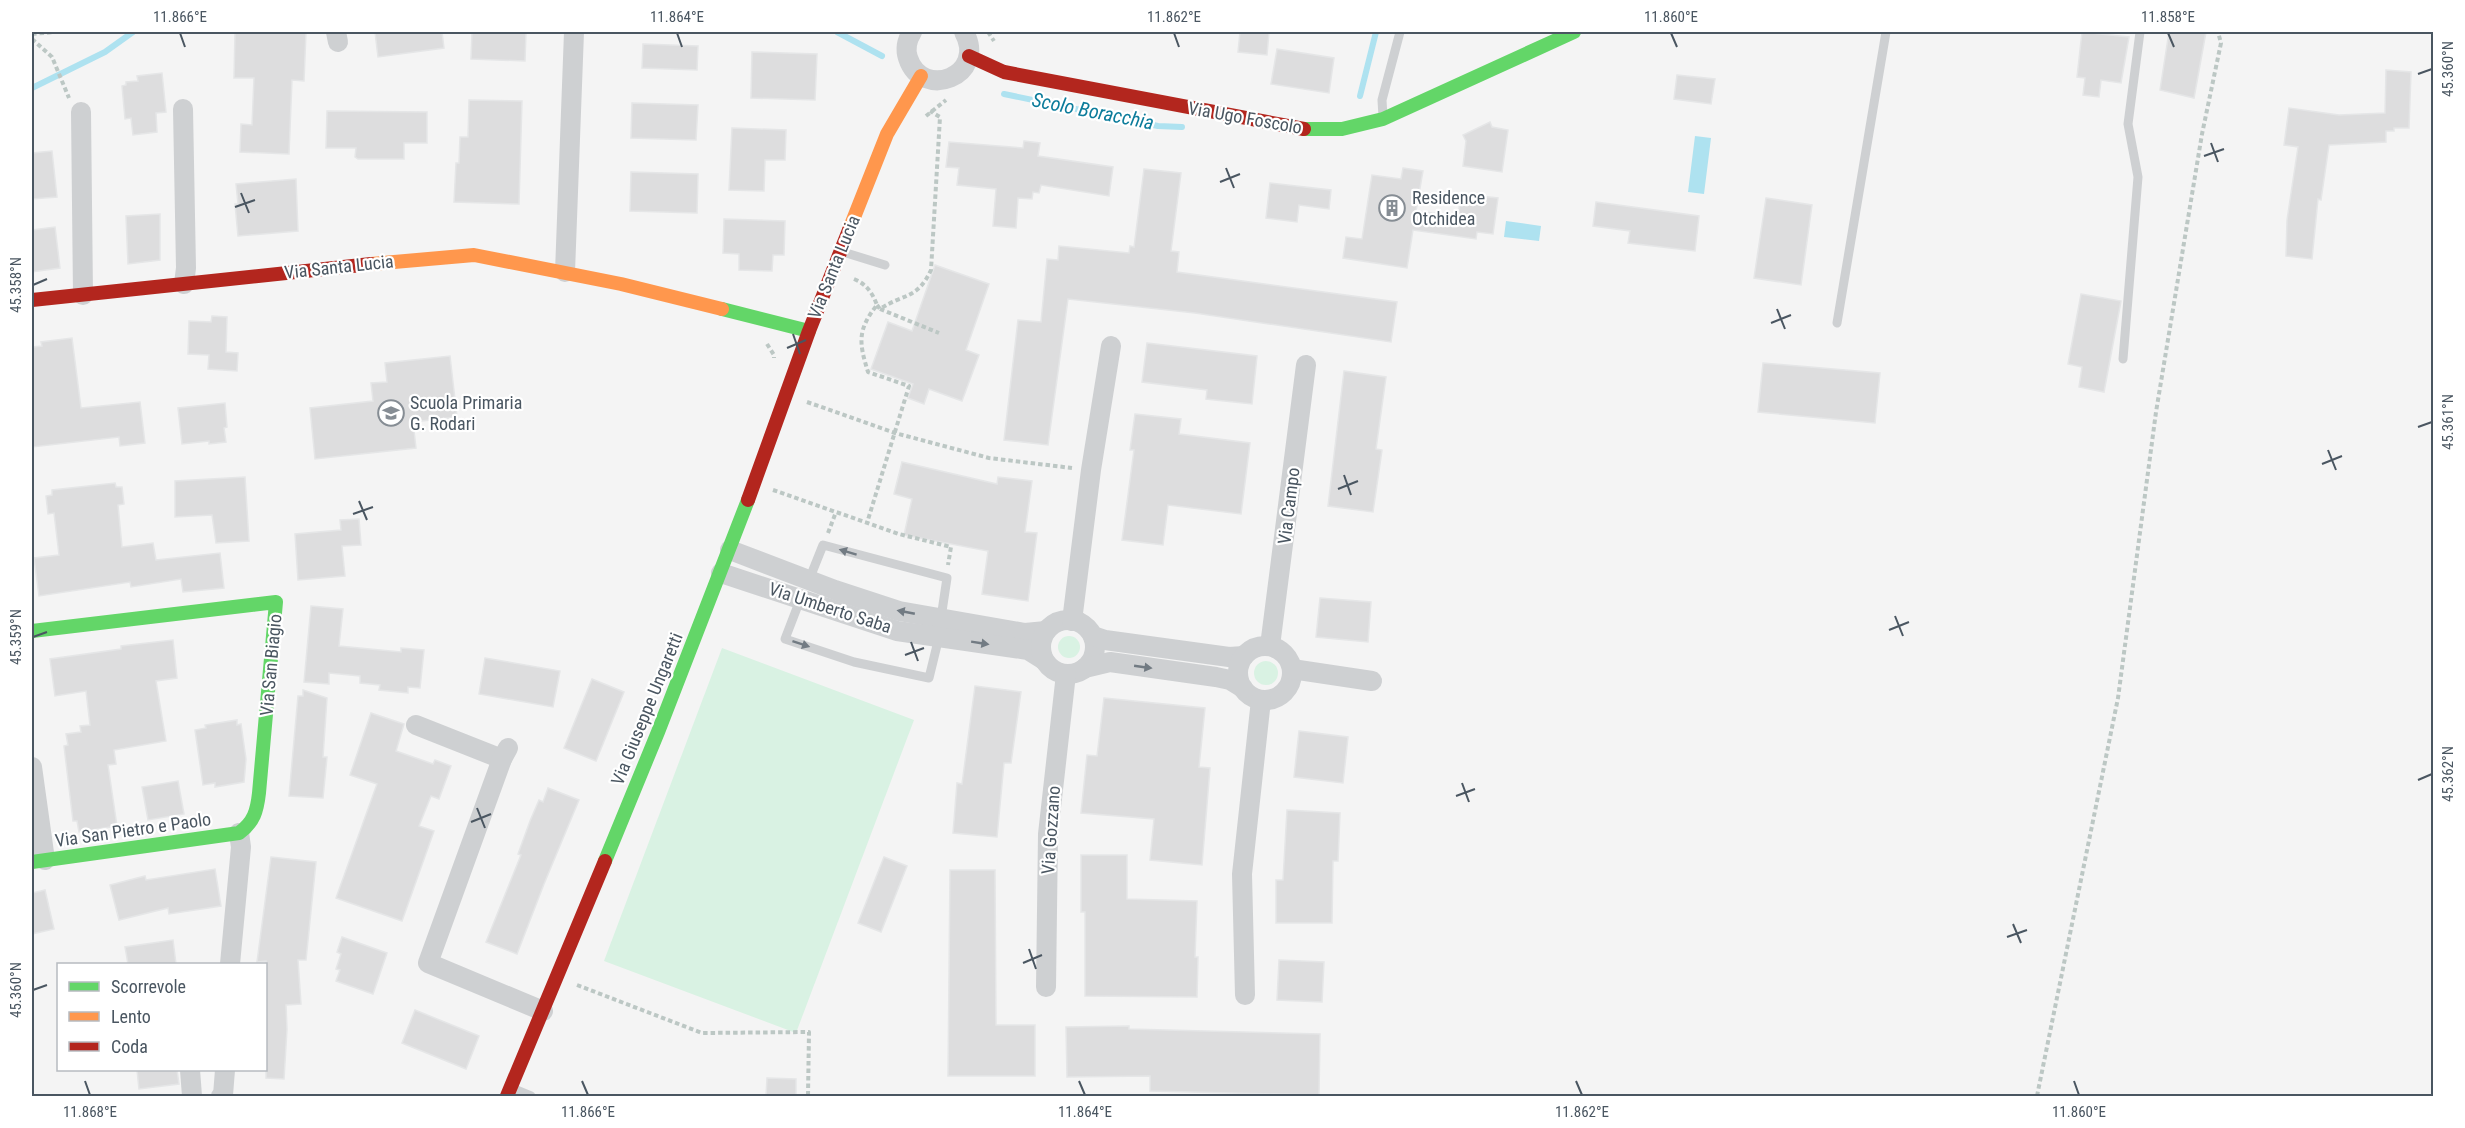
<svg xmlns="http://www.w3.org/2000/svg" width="2465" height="1128" viewBox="0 0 2465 1128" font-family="'Roboto Condensed',sans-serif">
	<rect width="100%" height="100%" fill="#f4f4f4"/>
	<g fill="#d9f2e3">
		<circle cx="1069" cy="647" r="11"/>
		<path d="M722 648 914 720 796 1033 604 961Z"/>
		<circle cx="1266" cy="673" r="12"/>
	</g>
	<g fill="#aee2f0">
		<path d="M1695 136 1711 138 1704 194 1688 192Z"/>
		<path d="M1506 221 1541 226 1539 241 1504 237Z"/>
	</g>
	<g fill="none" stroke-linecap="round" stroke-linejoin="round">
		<g stroke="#aee2f0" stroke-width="6">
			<path d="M837 32 882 56"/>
			<path d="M32 88 105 52 133 32"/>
			<path d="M1004 94 1158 126 1182 127"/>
			<path d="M1360 96 1376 32"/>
		</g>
	</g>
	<g fill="#ddddde" stroke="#e5e6e7" stroke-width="1.5">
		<path d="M235 32H306L304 81 292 80 289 154 240 152 241 124 252 125 254 78H234Z"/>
		<path d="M375 32H442L444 48 378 57Z"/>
		<path d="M472 32H526L525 61 471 59Z"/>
		<path d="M1240 32H1269L1267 55 1238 52Z"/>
		<path d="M2082 32 2129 37 2121 83 2101 80 2099 97 2083 95 2085 78 2077 77Z"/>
		<path d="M2169 32H2206L2194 98 2160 90Z"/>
		<path d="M643 44 698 46 697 70 642 68Z"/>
		<path d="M1277 49 1334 58 1329 93 1271 84Z"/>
		<path d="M752 52 817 54 815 100 751 98Z"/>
		<path d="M2386 70 2411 72 2409 128H2394V131H2386V142L2329 145 2321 200 2318 199 2312 259 2286 256 2287 220 2298 147 2284 145 2289 108 2339 115 2385 113Z"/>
		<path d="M162 73 166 112 156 113 157 132 133 135 131 118 125 119 122 86 126 85V82L138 81 137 76Z"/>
		<path d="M1677 75 1715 79 1711 104 1674 99Z"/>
		<path d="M469 100 522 101 519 204 454 202 456 163H459L460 137H468Z"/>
		<path d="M632 103 698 105 696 140 631 138Z"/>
		<path d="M327 111 427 112V143H404V159H358L355 157 356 148H326Z"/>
		<path d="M1490 122 1492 127 1508 130 1502 172 1463 166 1466 141 1463 135Z"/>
		<path d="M732 128 786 130 785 160H765L764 191 729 190Z"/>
		<path d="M1024 141 1040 143 1038 156 1113 167 1109 196 1041 185 1039 193 1033 192 1032 199 1018 198 1016 228 993 226 996 189 957 185 959 168 946 167 949 142 1023 148Z"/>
		<path d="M52 151 57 197 32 199V153Z"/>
		<path d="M1403 168 1423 171 1416 211 1458 216 1461 194 1498 198 1493 234 1477 232 1476 239 1413 230 1407 268 1343 258 1346 237 1362 239 1372 175 1401 179Z"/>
		<path d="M1144 169 1181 173 1171 251 1179 252 1177 272 1397 302 1391 342 1195 313 1068 299 1048 445 1004 440 1018 320 1041 322 1047 259 1058 260 1059 246 1129 253 1130 246 1134 247Z"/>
		<path d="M631 172 698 174 697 213 630 211Z"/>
		<path d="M296 179 298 231 238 236 235 204H238L236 184Z"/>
		<path d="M1270 183 1331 190 1329 209 1299 205 1297 222 1266 218Z"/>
		<path d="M1766 198 1812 205 1801 285 1754 278Z"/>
		<path d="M1596 202 1699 216 1695 251 1628 243 1630 231 1593 226Z"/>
		<path d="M160 214V260L128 264 126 216Z"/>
		<path d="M724 219 785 221 784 255H773L772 271 739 270V254L723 253Z"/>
		<path d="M55 227 60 268 32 272V230Z"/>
		<path d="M935 265 989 284 966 350 979 355 962 401 929 389 924 404 908 398 913 384 871 369 888 322 912 331Z"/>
		<path d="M2081 294 2121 301 2104 392 2079 387 2082 367 2068 364Z"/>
		<path d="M212 316 227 317 226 352 238 353 237 371 208 369 209 355 188 354 189 321 211 322Z"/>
		<path d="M72 338 81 408 140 402 145 443 120 446 119 437 32 447V347L42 346 41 342Z"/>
		<path d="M1147 343 1257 356 1252 404 1206 399 1207 390 1142 382Z"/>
		<path d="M450 356 457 417 413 422 416 448 315 459 310 408 373 401 371 383 387 382 385 363Z"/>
		<path d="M1763 363 1880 373 1875 423 1758 412Z"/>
		<path d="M1344 371 1386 377 1376 449 1382 450 1373 512 1328 506Z"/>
		<path d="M225 403 227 427 224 428 226 442 209 444V441L182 444 178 408Z"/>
		<path d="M1135 414 1181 419 1179 434 1250 443 1241 514 1168 505 1163 545 1122 540 1134 450H1130Z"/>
		<path d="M902 462 997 484 998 477 1032 481 1025 532 1037 533 1028 601 982 594 988 551 904 535 912 499 894 494Z"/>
		<path d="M245 477 249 541 216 543 212 515 175 517V481Z"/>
		<path d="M115 483 116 487H122L124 504 118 505 122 547 153 543 156 560 220 553 224 588 183 592 181 579 131 587 130 582 39 596 34 558 59 555 54 513 48 514 46 496 52 495V490Z"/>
		<path d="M359 519 361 545 342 546 345 576 298 580 295 534 341 530 340 520Z"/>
		<path d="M1320 598 1371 602 1368 642 1316 637Z"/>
		<path d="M311 606 343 609 339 646 401 652V648L424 650 420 688 408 687V693L379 690 380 685 360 683V676L329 673V684L304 682Z"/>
		<path d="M173 640 177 678 156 681 166 741 114 750 116 764 108 765 117 826 79 832 77 821H73L64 746 68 745 66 734 81 732 80 726 90 725 86 691 55 696 50 659 121 649V646Z"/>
		<path d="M485 658 560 671 553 707 479 694Z"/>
		<path d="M592 679 624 692 596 761 564 748Z"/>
		<path d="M975 686 1021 692 1011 763H1004L997 837 953 833 957 783 962 784Z"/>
		<path d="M303 690 327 698 323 757H327L323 798 289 796 298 696H303Z"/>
		<path d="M1104 698 1205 708 1199 767 1210 768 1202 865 1150 860 1154 819 1081 813 1087 755 1097 756Z"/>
		<path d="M371 713 404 724 396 751 433 764 435 760 451 766 439 799 431 796 419 826 434 831 402 921 336 898 377 784 350 775Z"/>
		<path d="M237 720V725L241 724 246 759 244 782 215 787V783L203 785 195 730 206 728 205 725Z"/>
		<path d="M1299 731 1348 737 1343 783 1294 777Z"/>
		<path d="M178 781 184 814 148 820 142 787Z"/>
		<path d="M548 788 579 800 544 884 517 954 486 942 521 855 518 854 530 821 539 800 543 802Z"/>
		<path d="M1287 810 1340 813 1338 861H1333L1332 923H1276V880H1283Z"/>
		<path d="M1081 855H1127V899L1197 901 1195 957H1198L1197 997 1085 996V912H1081Z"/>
		<path d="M271 857 316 862 306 960H298L301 1004 286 1005 287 1029 284 1079 266 1078V961L257 962Z"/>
		<path d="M884 857 907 866 881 932 858 923Z"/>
		<path d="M215 869 221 906 169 914 168 908 119 920 110 885 145 876 146 880Z"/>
		<path d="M950 870H995L996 1025H1035V1076H948Z"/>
		<path d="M45 890 54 929 32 934V893Z"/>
		<path d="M342 937 387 953 373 994 336 981 340 970 336 969 341 954 337 952Z"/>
		<path d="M173 940 176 964H128L125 947Z"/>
		<path d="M1279 960 1324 962 1322 1002 1277 1000Z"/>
		<path d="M415 1010 479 1036 466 1069 402 1043Z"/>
		<path d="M1129 1026V1029L1320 1034 1319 1095 1150 1091V1076L1067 1077 1066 1027Z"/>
		<path d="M137 1070H177L179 1084 139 1089Z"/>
		<path d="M767 1078 796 1079V1096H766Z"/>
	</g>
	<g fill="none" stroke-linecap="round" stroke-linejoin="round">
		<g stroke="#bcc7c4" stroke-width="4" stroke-dasharray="4.5 3" stroke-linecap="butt">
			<path d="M988 32 994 41"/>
			<path d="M32 34 55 32"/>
			<path d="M32 39 52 57 69 98"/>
			<path d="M926 116 946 100"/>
			<path d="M854 279C866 284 872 292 877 305 857 330 859 343 868 372L909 386 867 523"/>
			<path d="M877 305 880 309C904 293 917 300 931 270L940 117 930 111"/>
			<path d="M880 309 939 333"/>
			<path d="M767 344 774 355V358"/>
			<path d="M807 402 895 433 989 458 1072 468"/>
			<path d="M773 490 899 534 951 547 948 565"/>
			<path d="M828 533 836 512"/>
			<path d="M577 985 702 1033 809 1032 808 1096"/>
			<path d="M2037 1096 2118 698 2156 412 2202 134 2221 43 2218 32"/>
		</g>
		<g stroke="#ced0d2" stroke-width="9">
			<path d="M1383 117 1382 100 1400 32"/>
			<path d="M843 252 885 265"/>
			<path d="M1837 323 1886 32"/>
			<path d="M2123 359 2138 177 2128 124 2140 32"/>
			<path d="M809 580 823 545 947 578 941 618"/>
			<path d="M800 600 785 639 854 662 929 678 939 637"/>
			<path d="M514 1089 531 1096"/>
		</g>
		<g stroke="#ced0d2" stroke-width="20">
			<path d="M336 32 338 42"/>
			<path d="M912 32C907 40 905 49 908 58 922 101 988 76 964 32"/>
			<path d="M183 109 186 268 184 284"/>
			<path d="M81 112 83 295"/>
			<path d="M565 272 574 32"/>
			<path d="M730 550 835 590 899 611 1025 633 1046 631"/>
			<path d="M721 573 897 631 1028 650 1044 660"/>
			<circle cx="1068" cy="647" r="27"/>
			<path d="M1072 621 1091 470 1111 346"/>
			<path d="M1093 636 1105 640 1229 657 1244 656"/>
			<path d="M1270 646 1306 365"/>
			<circle cx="1265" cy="673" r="27"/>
			<path d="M1085 668 1110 662 1216 677 1230 680 1243 688"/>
			<path d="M1292 669 1372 681"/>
			<path d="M416 725 502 759"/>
			<path d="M508 748 502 759 428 963 543 1011"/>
			<path d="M32 767 45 860"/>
			<path d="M230 964 241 847 239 833"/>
			<path d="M1046 987 1048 834 1066 674"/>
			<path d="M1245 995 1242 874 1261 700"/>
			<path d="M190 1070 192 1096"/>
			<path d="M221 1096 223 1095 225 1070"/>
		</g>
		<g stroke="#63d668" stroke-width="14">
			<path d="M1304 129H1342L1383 119 1574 32"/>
			<path d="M722 309 809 331"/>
			<path d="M32 631 276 602 259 793C257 811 254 822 239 833L32 862"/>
			<path d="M605 861 658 732 748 500"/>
		</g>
		<g stroke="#ff974d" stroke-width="14">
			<path d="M849 230 887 134 921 76"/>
			<path d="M371 264 474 255 621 284 722 309"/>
		</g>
		<g stroke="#b3261e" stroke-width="14">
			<path d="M969 56 1004 72 1304 129"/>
			<path d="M32 300 371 264"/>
			<path d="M748 500 809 331 849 230"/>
			<path d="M507 1096 605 861"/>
		</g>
	</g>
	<defs><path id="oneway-solid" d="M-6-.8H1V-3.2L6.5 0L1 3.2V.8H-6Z" transform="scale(1.5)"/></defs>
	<g fill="#727b83">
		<use href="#oneway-solid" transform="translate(848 552) rotate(-163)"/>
		<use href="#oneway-solid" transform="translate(906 612) rotate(-169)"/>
		<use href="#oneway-solid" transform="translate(980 643) rotate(9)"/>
		<use href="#oneway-solid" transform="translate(801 644) rotate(18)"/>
		<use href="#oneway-solid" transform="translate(1143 667) rotate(8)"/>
	</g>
	<path fill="none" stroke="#4a5661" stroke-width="2" d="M180 33 185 47M677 33 682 47M1174 33 1179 47M1671 33 1677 47M2168 33 2174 47M2418 74 2432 69M2211 143 2218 162M2204 156 2224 149M1226 168 1234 188M1220 182 1240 174M241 193 249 213M235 207 255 200M33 285 47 279M1777 309 1785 329M1771 323 1791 315M793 334 800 354M787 348 806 340M2418 427 2432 422M2328 450 2336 470M2322 464 2342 456M1344 475 1351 495M1338 489 1358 481M359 501 367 520M353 514 373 507M1895 616 1903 636M1889 630 1909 622M33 637 47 632M911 642 918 661M905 655 924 648M2418 780 2432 774M1462 783 1469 802M1456 796 1475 789M477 808 485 828M471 822 491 814M2013 924 2021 943M2007 937 2027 930M1029 949 1036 969M1023 963 1042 955M33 990 47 985M85 1081 90 1095M582 1081 588 1095M1079 1081 1085 1095M1576 1081 1582 1095M2074 1081 2079 1095"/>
	<defs>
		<g id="building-ring" transform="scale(1.35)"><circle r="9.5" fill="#fff" stroke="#868d94" stroke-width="1.5"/><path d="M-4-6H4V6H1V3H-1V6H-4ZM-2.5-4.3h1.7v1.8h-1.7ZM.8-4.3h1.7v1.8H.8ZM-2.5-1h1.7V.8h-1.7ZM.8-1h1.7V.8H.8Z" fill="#868d94"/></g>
		<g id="school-ring" transform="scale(1.35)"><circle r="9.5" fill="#fff" stroke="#868d94" stroke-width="1.5"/><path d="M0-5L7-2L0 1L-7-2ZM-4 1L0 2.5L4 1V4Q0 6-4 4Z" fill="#868d94"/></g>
	</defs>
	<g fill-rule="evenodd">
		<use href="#building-ring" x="1392" y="208"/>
		<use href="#school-ring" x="391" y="413"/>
	</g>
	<g text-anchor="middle" stroke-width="4.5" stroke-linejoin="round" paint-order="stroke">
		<g font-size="18" fill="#4a5661" stroke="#fff">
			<text transform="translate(1245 118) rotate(10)" y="6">Via Ugo Foscolo</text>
			<text transform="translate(339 267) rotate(-6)" y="6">Via Santa Lucia</text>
			<text transform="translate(834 267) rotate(-68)" y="6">Via Santa Lucia</text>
			<text transform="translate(1289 506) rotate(-83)" y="6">Via Campo</text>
			<text transform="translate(830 608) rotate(18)" y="6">Via Umberto Saba</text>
			<text transform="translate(271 665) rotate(-85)" y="6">Via San Biagio</text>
			<text transform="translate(647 709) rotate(-68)" y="6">Via Giuseppe Ungaretti</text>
			<text transform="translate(133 830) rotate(-8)" y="6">Via San Pietro e Paolo</text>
			<text transform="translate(1051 830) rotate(-86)" y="6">Via Gozzano</text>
		</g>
		<g font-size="18" fill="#4a5661" stroke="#fff" text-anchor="start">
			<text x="1412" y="204">Residence<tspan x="1412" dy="21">Otchidea</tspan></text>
			<text x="410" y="409">Scuola Primaria<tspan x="410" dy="21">G. Rodari</tspan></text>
		</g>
		<g font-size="20" font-style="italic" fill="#0c7c9b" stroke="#fff">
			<text transform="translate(1093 111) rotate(11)" y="7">Scolo Boracchia</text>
		</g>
	</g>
	<rect width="2465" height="1128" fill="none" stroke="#ffffff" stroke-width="66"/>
	<rect x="57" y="963" width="210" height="108" fill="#ffffff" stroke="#b7bbc0" stroke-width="1.5"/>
	<rect x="69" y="982" width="30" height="9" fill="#63d668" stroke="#b7bbc0" stroke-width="1.5"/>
	<text x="111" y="993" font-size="18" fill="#4a5661">Scorrevole</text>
	<rect x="69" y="1012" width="30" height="9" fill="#ff974d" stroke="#b7bbc0" stroke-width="1.5"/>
	<text x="111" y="1023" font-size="18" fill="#4a5661">Lento</text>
	<rect x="69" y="1042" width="30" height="9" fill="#b3261e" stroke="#b7bbc0" stroke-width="1.5"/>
	<text x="111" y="1053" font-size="18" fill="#4a5661">Coda</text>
	<rect x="33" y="33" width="2399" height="1062" fill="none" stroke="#4a5661" stroke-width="2"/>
	<g font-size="15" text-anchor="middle" fill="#4a5661">
		<text x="180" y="22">11.866°E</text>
		<text x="677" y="22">11.864°E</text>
		<text x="1174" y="22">11.862°E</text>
		<text x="1671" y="22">11.860°E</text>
		<text x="2168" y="22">11.858°E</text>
		<text transform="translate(2448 69) rotate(-90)" y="5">45.360°N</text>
		<text transform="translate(16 285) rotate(-90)" y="5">45.358°N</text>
		<text transform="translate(2448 422) rotate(-90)" y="5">45.361°N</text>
		<text transform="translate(16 637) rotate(-90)" y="5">45.359°N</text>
		<text transform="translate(2448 774) rotate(-90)" y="5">45.362°N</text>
		<text transform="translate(16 990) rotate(-90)" y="5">45.360°N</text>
		<text x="90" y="1117">11.868°E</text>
		<text x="588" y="1117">11.866°E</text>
		<text x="1085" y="1117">11.864°E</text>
		<text x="1582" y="1117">11.862°E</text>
		<text x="2079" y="1117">11.860°E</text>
	</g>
</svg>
